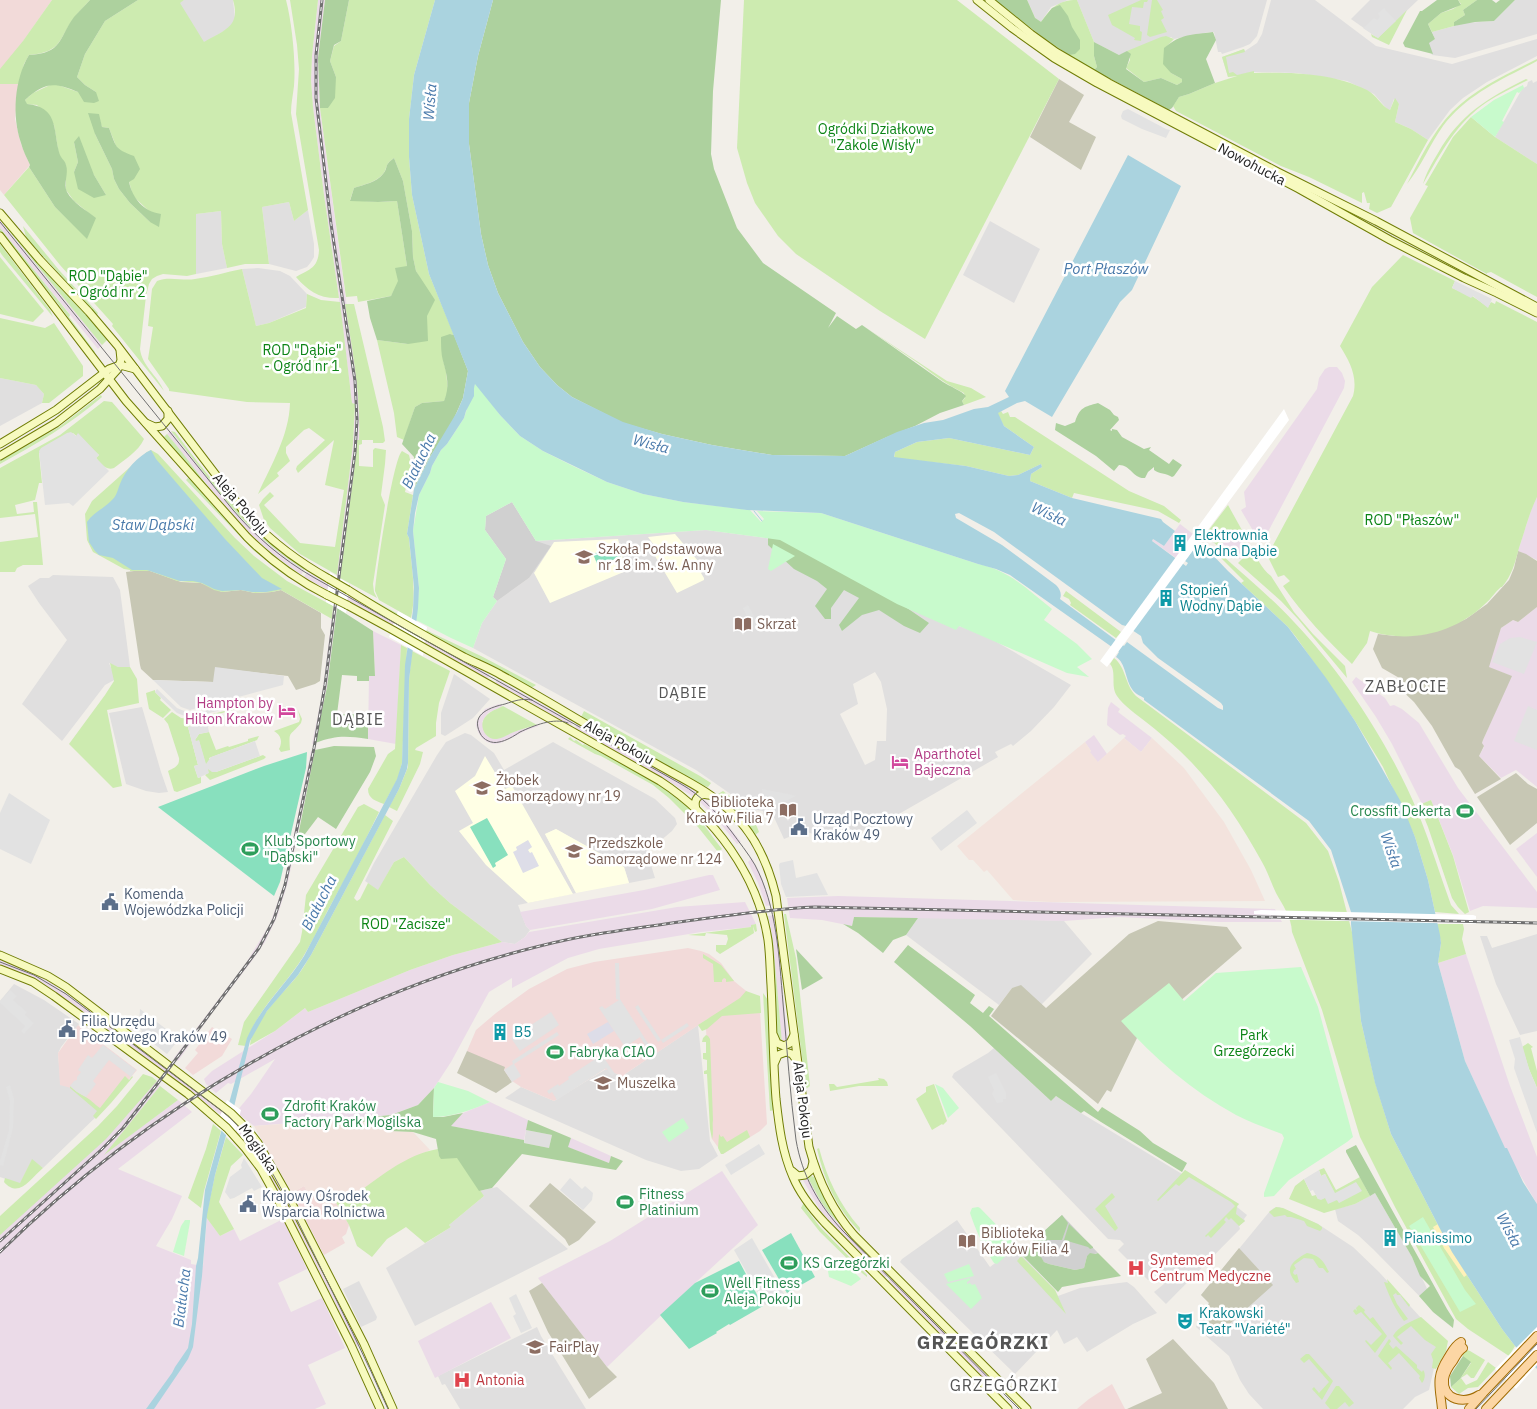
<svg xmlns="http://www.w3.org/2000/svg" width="1537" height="1409" viewBox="0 0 1537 1409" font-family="'IBM Plex Sans',sans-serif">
	<rect width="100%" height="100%" fill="#f2efe9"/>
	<g fill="#e0dfdf" fill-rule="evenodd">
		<path d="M184 0H233L235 18 232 26 204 43 179 3Z"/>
		<path d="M1027 0H1068L1051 7 1041 22 1035 18Z"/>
		<path d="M1077 0H1267L1257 36 1250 44 1243 47 1222 54 1221 52H1218L1214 32H1210L1174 39 1171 37 1119 55 1094 42Z"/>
		<path d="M1271 0H1315L1376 46 1452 64 1537 39V56L1487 82 1463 98 1450 110 1428 140 1411 129 1395 122 1399 104 1394 99 1390 110 1387 109 1374 94 1347 81 1297 73 1254 72 1228 77 1222 57 1244 49 1245 51 1257 43 1262 34Z"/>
		<path d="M1370 0H1418L1378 38 1351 19Z"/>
		<path d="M1515 0H1537V34L1455 58 1432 55 1428 42 1435 39 1432 32 1465 23 1494 21Z"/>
		<path d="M1532 80 1533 83 1537 81V164L1495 137 1522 89 1527 86 1528 82Z"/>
		<path d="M289 202 294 221 308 210 314 244V257L311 262 307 267 296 271 269 264 262 207Z"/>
		<path d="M221 211 222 244 227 268 196 274V214Z"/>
		<path d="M990 221 1040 249 1014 303 963 275Z"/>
		<path d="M258 268 280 271 290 276 307 294 306 307 269 323 256 326 242 269Z"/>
		<path d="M0 378 36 385 44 394 42 403 0 426Z"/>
		<path d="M706 530 780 540 959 626 988 637 1071 685 1054 707 1031 731 1013 746 1011 744 995 752 998 757 885 822 865 830 831 837 819 836 807 832 799 833 784 839 772 813 764 816 763 811 757 810 749 813 735 797 696 770 473 648 482 623 497 601 529 578 536 541ZM875 672 881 682 887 709 886 741H877L875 760 865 765 840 714 858 704 853 684Z"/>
		<path d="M53 575 113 577 120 590 130 667H118L109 663 116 679 105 685 62 741 22 704 67 640 39 603 28 586 40 578H49Z"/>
		<path d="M454 674 490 699 473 718 445 736 441 734V713Z"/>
		<path d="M142 707 161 772 168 792 159 793 146 791 126 784 109 713Z"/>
		<path d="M465 733 471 735 494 753 504 770 553 742 655 799 675 818 677 824 672 831 647 852 655 878 629 883 624 867 556 829 545 834 576 893 518 905 526 926 530 930 525 937 515 944 502 942 450 903 430 885 404 857 394 862 378 891 368 883 365 881 374 863 437 755 446 742Z"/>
		<path d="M940 917 1064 921 1092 954 1041 1005 1022 987 1012 988 999 1005 906 935 918 918Z"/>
		<path d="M1537 934V1031L1520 1035 1496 984 1480 936H1487L1492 948Z"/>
		<path d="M14 984 44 1000 79 1024 61 1047 58 1053 60 1076 71 1088 101 1112 43 1168 32 1160 20 1184 0 1177V1001Z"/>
		<path d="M698 1025 710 1141 718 1156 699 1169 681 1171 646 1160 505 1098 521 1087 554 1101 606 1069 624 1077 625 1074Z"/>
		<path d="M994 1048 1051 1101 1056 1096 1081 1113 1182 1174 1185 1170 1239 1204 1237 1207 1247 1215 1244 1219 1245 1221 1239 1226 1240 1229 1166 1304 1154 1292 1164 1284 1154 1274 1148 1280 1118 1250 1124 1244 1120 1240 1108 1239 952 1077 954 1073 988 1053Z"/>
		<path d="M526 1130 552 1135 549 1148 524 1143Z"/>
		<path d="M497 1187 568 1249 415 1326 386 1268 451 1227 449 1225 484 1196 479 1191Z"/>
		<path d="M1375 1193 1412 1257 1441 1318 1373 1249 1358 1235 1338 1221 1335 1209 1355 1204Z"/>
		<path d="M1279 1207 1318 1224 1353 1247 1379 1272 1421 1318 1444 1350 1434 1368 1429 1390 1415 1397 1403 1409H1263L1249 1394 1240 1380 1229 1356 1196 1327 1209 1303 1201 1295 1270 1211 1274 1208Z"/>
		<path d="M957 1220 990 1267 1015 1248 1055 1290 1058 1296 1080 1288 1127 1282 1134 1287 1157 1313 1133 1324 1087 1352 1077 1337 1064 1344 1057 1330 1015 1374 900 1262 902 1259Z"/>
		<path d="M359 1281 377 1317 376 1320 361 1327 343 1289Z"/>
		<path d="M537 1327 541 1336 586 1409H460L445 1384 442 1385 438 1376Z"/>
	</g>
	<g fill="#f2dad9">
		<path d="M0 0H52L5 67 0 71Z"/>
		<path d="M0 84H19L15 119 21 144 30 165 4 195 0 190Z"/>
		<path d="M688 948 701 951 709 954 721 963 734 981 740 986 750 994 759 996 767 1124 760 1131 723 1154 712 1139 706 1029 709 1018 625 1074 624 1077 605 1069 554 1101 521 1087 467 1051 476 1030 496 1013 529 989 567 969 594 962Z"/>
		<path d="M78 1025 137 1070 101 1112 71 1088 60 1085 58 1053Z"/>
		<path d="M212 1027 232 1039 222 1056 193 1075 185 1068 198 1053 195 1050Z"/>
		<path d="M304 1186 308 1192 318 1196 323 1205 334 1199 349 1225 346 1234 342 1237 345 1243 324 1255 292 1193Z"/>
		<path d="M1112 1384 1125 1409H1077L1089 1399Z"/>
	</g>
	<g fill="#ebdbe8">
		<path d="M318 0H325L318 58 320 108 358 389 360 424 359 440H357L354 471 339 591 346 593 490 675 487 679 338 596 327 687 315 743 312 744 322 695 335 594 304 577 307 572 335 588 353 444 355 404 352 403 339 298 324 195 313 107 311 80 312 56Z"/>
		<path d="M0 220 102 345 98 349 0 228Z"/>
		<path d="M1329 367H1337L1342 373 1345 381 1344 388 1269 530 1265 534 1262 536 1255 534 1241 510 1246 507 1244 492 1317 389 1319 378 1325 369Z"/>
		<path d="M171 431 237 514 267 543 304 570 301 575 271 554 258 542 228 511 167 434Z"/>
		<path d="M1537 497V560L1518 551 1532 507Z"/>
		<path d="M1180 524 1193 534 1176 558 1152 541 1153 539 1164 546Z"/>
		<path d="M1233 528 1250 550 1240 559 1220 546Z"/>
		<path d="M1537 607V787L1516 770 1501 778 1479 756 1484 747 1482 743 1483 740 1511 676 1488 667 1501 628 1513 620 1518 622Z"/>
		<path d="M373 631 401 645 396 744 368 739 369 676 375 675Z"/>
		<path d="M1356 677 1385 698 1390 706 1394 705 1402 709 1419 723 1458 788 1537 892V908L1483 906 1470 911 1453 855 1431 800 1422 804 1392 744 1376 717 1352 682Z"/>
		<path d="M497 679 573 722 571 726 561 722 559 719 525 701H523L495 684Z"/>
		<path d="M1111 702 1120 709 1118 712 1152 738 1141 752 1124 738 1126 736 1123 734 1120 735 1107 725 1108 708Z"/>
		<path d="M499 704 503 706 488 713 482 722 499 738 516 731 537 725 539 726 527 730 501 743 494 744 487 742 482 738 478 732 476 725 477 720 485 709Z"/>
		<path d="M577 724 682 783 698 793 694 797 673 784 575 728Z"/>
		<path d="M1094 735 1107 754 1097 763 1089 752 1091 751 1085 742Z"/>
		<path d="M315 750 288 882 277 917 265 942 251 962 212 1013 178 1061 174 1058 246 963 270 924 284 884 311 751Z"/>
		<path d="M702 797 719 814 741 842 737 844 716 818 698 800Z"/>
		<path d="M1537 833V877L1516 849Z"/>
		<path d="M752 858 762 878 771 905 766 906 758 883 748 862Z"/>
		<path d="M709 875H713L720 890 652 909 530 930 526 926 520 912 644 890Z"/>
		<path d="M838 896 1275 909 1282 922H1220L1118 917 1064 921 854 917 852 926 822 920 790 918 787 898Z"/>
		<path d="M745 902 756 924 752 925V927L701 932 599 949 568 958 512 988V978L489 992 451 1062 434 1088 418 1105 391 1115 254 1126 236 1112 251 1094 275 1059 231 1084 228 1083 216 1093 206 1084 204 1079 212 1071 275 1031 305 1008 308 1012 410 970 453 955 502 942 515 944 525 937 529 932 677 907Z"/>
		<path d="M774 915 778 942 788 1042 782 1043 771 929 768 916Z"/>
		<path d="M1466 954 1510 1086 1537 1157V1204L1505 1149 1465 1061 1438 963Z"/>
		<path d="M0 960 23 969 50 982 114 1029 111 1033 48 987 0 966Z"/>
		<path d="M119 1032 221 1109 247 1134 246 1136 243 1137 220 1114 116 1036Z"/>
		<path d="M153 1079 160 1086 106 1153 178 1100 192 1112 118 1169 182 1196 172 1219 156 1246 191 1260V1264L203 1266 207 1218 220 1236 234 1229 240 1241 283 1219 307 1269 278 1283 291 1312 322 1298 345 1348 308 1365 326 1404 315 1409H0V1233Z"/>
		<path d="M490 1102 528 1120 524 1140 450 1126 463 1113Z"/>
		<path d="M571 1138 611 1156 609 1163 567 1147Z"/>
		<path d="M253 1142 287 1201 342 1309 360 1344 357 1347 284 1203 249 1144Z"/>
		<path d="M722 1171 758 1225 695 1283 607 1367 538 1278 610 1241Z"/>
		<path d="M808 1178 819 1198 829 1213 888 1275 885 1278 846 1240 821 1212 803 1180Z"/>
		<path d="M891 1278 913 1300 999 1387 996 1391 887 1282Z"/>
		<path d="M491 1302 511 1338 435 1378 418 1341Z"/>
	</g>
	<g fill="#ffffe5">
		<path d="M675 534 705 569 701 573 704 578V580L677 593 655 556 659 552 648 537Z"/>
		<path d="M618 539 626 571 550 603 534 573 554 542Z"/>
		<path d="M485 756 505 789 512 786 573 894 528 903 486 865 459 831 473 823 455 791 475 776Z"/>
		<path d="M556 829 624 867 629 883 576 893 545 834Z"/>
	</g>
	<g fill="#d0d0d0">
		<path d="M512 502 536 541 551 546 529 578 497 601 493 597 506 559 485 530 486 516Z"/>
		<path d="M1062 1215 1098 1253 1087 1256 1084 1268 1075 1270 1049 1264 1044 1262 1037 1252 1028 1248 1031 1243Z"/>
	</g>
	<g fill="#f3e3dd">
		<path d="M1124 738 1141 752 1152 738 1184 768 1224 822 1251 870 1265 901 1051 902 1013 900 987 870 984 872 973 860H969L957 846 1085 742 1091 751 1090 752 1098 762Z"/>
		<path d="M350 1119 390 1127V1131L413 1132 430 1150 406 1161 351 1198 344 1200 341 1196 323 1205 318 1196 308 1192 304 1186 292 1193 254 1126Z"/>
	</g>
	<g fill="#c7c7b4">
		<path d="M1059 79 1084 95 1069 122 1096 137 1081 170 1030 137Z"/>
		<path d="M1518 551 1526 554 1537 561V607L1518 622 1513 620 1501 628 1489 667 1512 676 1483 740 1482 743 1484 746 1479 756 1501 779 1475 794 1460 770 1455 767 1432 726 1414 702 1396 685 1401 679 1382 668 1373 649 1378 634 1395 636 1446 628 1466 619 1487 604 1509 580 1514 568Z"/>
		<path d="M134 571H150L181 582 201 583 222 592 241 590 255 593 272 592 281 590 321 613V628L325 635 320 681 315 684 296 690 288 676 216 668 214 682 153 680 141 669 140 665 126 572Z"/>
		<path d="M1516 773 1528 784 1537 789V823L1510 845 1477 797Z"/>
		<path d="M1158 921 1227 927 1242 948 1137 1038 1111 1092 1107 1090 1098 1104 991 1016 1012 988 1021 985 1046 1008 1129 934Z"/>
		<path d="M467 1051 505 1067 504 1070 512 1082 496 1093 457 1073Z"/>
		<path d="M550 1183 596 1222 579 1240 569 1246 565 1239 529 1206Z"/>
		<path d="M1239 1248 1273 1285 1225 1328 1223 1337 1202 1315 1209 1303 1201 1295Z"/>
		<path d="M542 1283 607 1367 617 1377 589 1399 548 1332 529 1291Z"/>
		<path d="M1173 1339 1214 1383 1228 1409H1127L1162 1393 1146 1359Z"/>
	</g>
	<g fill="#cdebb0" fill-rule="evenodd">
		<path d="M52 0H90C85 6 79 11 74 18 58 39 63 52 29 55L24 64 19 84H0V69L23 41Z"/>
		<path d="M138 0H184L180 3 204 42C224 30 241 27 233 0H286C292 23 296 62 294 86 293 95 291 103 291 113L308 210 294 221 289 202 262 207 269 264H245L227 268 222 244 221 211 196 214V274L187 276 163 274 157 276 152 279 149 284 146 296 140 349C142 366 157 375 164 391L112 326 113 324 60 265 4 195 29 167 55 207 87 238 95 218 74 201 66 190V165L59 155 54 125 37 105 26 104 25 100 33 93 50 85H58L78 92H96L85 85 77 77 85 54 105 21ZM100 121 102 127 109 128 116 146 121 152 133 196 150 212V222L130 203 119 189 114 179 112 169 95 134ZM74 142 106 195 74 172 78 162Z"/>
		<path d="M290 0H318L312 56 311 80 313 107 324 195 339 298C320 299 308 291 296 277 309 269 318 269 319 250L296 114 299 69 297 45Z"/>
		<path d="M349 0H435L414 75 409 119V157L412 195 429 274 454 335 450 334 443 360 446 371 448 392 444 401 422 403 415 407 404 440 397 437 394 413 377 340 408 344 422 282 416 271 413 257 412 231 403 181 394 158C384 165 388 168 383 174 376 182 363 185 354 188L350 200 378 202 397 201 407 266 391 296 358 302 357 296 346 297 320 108H328L336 77 330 61 334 46 341 41Z"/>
		<path d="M744 0H957L1059 79 925 339 880 311 796 254 778 236 755 203 747 183 737 148Z"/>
		<path d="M995 0H1027L1035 18 1041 22C1051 8 1058 0 1077 0L1094 42V56L1097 67 1094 70C1058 50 1027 25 995 0Z"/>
		<path d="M1141 0H1148L1147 2H1144L1143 8 1132 7 1129 24 1140 26V31L1142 32 1141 41 1134 40 1135 38 1112 25 1108 15Z"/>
		<path d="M1152 0H1157L1163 10 1161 11 1164 18 1161 20 1167 32 1150 37 1147 35Z"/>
		<path d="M1458 0H1477L1463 10 1465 15 1454 22V26L1432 32 1428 24 1441 13 1453 9 1461 4Z"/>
		<path d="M1407 10 1389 45 1372 37 1371 34 1378 38Z"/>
		<path d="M1166 36 1174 39 1165 48 1171 73 1182 79V82L1177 85 1161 78 1144 82 1126 68 1130 60V54L1127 51 1161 37Z"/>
		<path d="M1244 49 1245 52 1226 57 1229 73 1233 72 1237 75 1254 71V73C1293 72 1333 73 1367 90 1377 95 1381 106 1390 110L1395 98 1399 104 1395 122 1411 129 1428 140 1391 207 1377 213 1369 209 1370 203H1367L1364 192 1362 193V203L1309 177 1281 166 1176 111 1173 106 1179 97 1189 94 1215 83 1237 76 1228 77 1222 57Z"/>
		<path d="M1537 59V61C1503 79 1467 94 1443 126 1430 144 1421 167 1407 184 1420 159 1432 133 1452 112 1476 88 1507 74 1537 59Z"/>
		<path d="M1526 79 1528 80C1514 87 1499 94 1487 102 1456 123 1441 153 1423 184 1426 173 1432 163 1438 153 1460 114 1488 98 1526 79Z"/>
		<path d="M1471 117 1495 137 1537 164V297L1491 272 1487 273V274L1413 233 1410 218 1428 186 1425 185 1453 137Z"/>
		<path d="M0 217 38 263 108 339 102 345 0 220Z"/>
		<path d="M23 226 59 270 98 313 97 315 30 242 26 237Z"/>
		<path d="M0 228 70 315 69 317 95 352 94 353 59 305 0 231Z"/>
		<path d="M0 244 50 310 53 317 2 255 0 252Z"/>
		<path d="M1403 255 1455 281 1452 288 1472 296 1488 307 1491 302 1495 304 1496 301 1537 322V497C1529 513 1525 531 1519 548 1515 563 1512 575 1502 587H1501C1495 592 1491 599 1485 604 1455 633 1410 644 1370 631L1367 643 1352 664C1327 640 1303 615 1283 586L1290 581 1284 575 1278 577 1268 557V551L1271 549 1353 396C1358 377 1350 362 1340 346L1372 287Z"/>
		<path d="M0 257 44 311 33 322 0 314Z"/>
		<path d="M242 269 256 326 269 323 306 308 307 294 321 300 340 302 352 403 355 404 353 444 337 575 300 554 270 528 264 520 259 505 263 499 270 492 274 496 264 505 300 543 335 547 344 490 325 485 334 440 298 473 296 469 297 466 325 440 309 428 304 430 286 447V453L290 461 277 473 279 476 258 494C271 465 289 436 290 403L247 402 169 391V389L148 359 153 327 148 326 152 289 157 281C168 276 183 281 195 279 211 277 226 272 242 269Z"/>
		<path d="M345 304H354L383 427 385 441 383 443H373V440H362V444L359 445V466L373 467V450L375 448 386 450 385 464 381 495 385 505 373 584 374 592 377 598 340 578 354 471 357 440H359C361 394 352 349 345 304Z"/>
		<path d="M0 318 45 328 54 323 83 366V376L49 403H42L44 394 36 385 0 378Z"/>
		<path d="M862 325 947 381 971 388 986 397 964 405 962 401 965 398 964 393C947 385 933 374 918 363 899 350 881 338 862 325Z"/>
		<path d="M101 395 102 397C71 424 36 444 0 464V461L59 427Z"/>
		<path d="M104 401 112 402 144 439C139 451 124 460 114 468 105 471 101 463 96 458L99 455 73 433 39 453 42 483H39L35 500 15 505 17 514 34 512 33 502H37L43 565H23L17 568 15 572H0V542L38 537 35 514 0 518V468L60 435Z"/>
		<path d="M1001 411 1003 414 1008 412 1010 417H1015L1129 491 1164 506 1181 520 1179 523 1158 511 1074 493 1072 498 1030 481 1031 474 1042 467 1041 464 1018 475 1009 476 966 466 894 458 895 452 917 442 949 438 1030 455 1034 447 1004 426 997 413Z"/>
		<path d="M171 431 175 432C213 483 252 532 305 569L304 570C285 557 266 543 250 527 221 498 197 463 171 431Z"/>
		<path d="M167 434C189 460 207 487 229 512 251 537 274 557 301 575L300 577C246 539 206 487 163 438Z"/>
		<path d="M151 450 158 454 235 538 254 556 287 581 333 606 332 619 281 590 272 592 255 593 241 590 222 592 214 590 201 583 177 581 150 571H130V570L124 569 93 552 87 540 85 514 92 501 147 452Z"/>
		<path d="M402 451 409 455 411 464 405 492 413 495 407 534 409 538C411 564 417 592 411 618L379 600 375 591C376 573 393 459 402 451Z"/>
		<path d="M188 478 196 484 251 546 275 567 296 582 279 571 253 550 186 480Z"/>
		<path d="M1228 505 1248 541 1245 544 1232 529 1219 547 1205 535Z"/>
		<path d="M1250 545C1256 555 1261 569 1271 576L1294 612 1313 634 1345 666 1347 678 1298 619 1281 601 1238 563 1250 551 1247 546Z"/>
		<path d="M1222 555C1246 577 1272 598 1294 622 1344 674 1392 749 1419 815 1431 845 1440 875 1451 905L1459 914 1435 912 1428 880 1415 837 1383 767 1355 721 1296 637 1288 627 1241 583 1244 581 1220 557Z"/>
		<path d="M350 587 432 633 481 656 536 685 533 687H528L492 666 467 655 381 608Z"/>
		<path d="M1066 591 1121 632 1116 638 1070 605 1071 603 1069 599 1063 596Z"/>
		<path d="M401 645 407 648 402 763 398 778 384 804C376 801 368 799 368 789L388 754 395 749Z"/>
		<path d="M412 651 450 671 439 703 436 723V736L416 748 415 750 423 752 420 764 397 811 389 807 399 789 408 767 409 680Z"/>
		<path d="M1114 658C1126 667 1125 685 1136 696L1306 823 1328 851 1339 882 1353 936 1361 1021 1375 1082 1391 1134 1452 1252 1502 1329 1515 1346 1509 1356 1468 1329 1456 1319 1395 1207 1360 1137 1322 1010 1292 932C1291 916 1283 906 1276 893 1271 883 1268 872 1262 862 1240 822 1214 783 1180 751 1169 741 1158 731 1146 722 1136 714 1124 706 1117 696 1110 686 1117 672 1110 664Z"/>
		<path d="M110 663 118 667H130L137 679 139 703 107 710 122 786 113 788 69 744 105 695 114 681Z"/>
		<path d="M155 690V692L161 698 160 700 171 710 163 718 149 709 146 693Z"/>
		<path d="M251 704 252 705 207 717V719L199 721V724L188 727 198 765 194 766 198 778 201 777V783L177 792 174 791 168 771C174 768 180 766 179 758L168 724 164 719 172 712 181 718 194 719Z"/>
		<path d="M503 706 537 725C529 727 521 729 514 732 508 734 502 739 495 739 484 739 478 724 486 716 490 711 497 709 503 706Z"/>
		<path d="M298 710 302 719 301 723C289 738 289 729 290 750L281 752 279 749C283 742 281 735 274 731L299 722 300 719Z"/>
		<path d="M584 711 700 776 711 783 708 787 700 785 592 725 581 717Z"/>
		<path d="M209 732 216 750 228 746 229 747 248 741V739L259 736 257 740 209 758 216 772 263 755 266 757 264 759 210 780 205 775 208 773 199 741 196 742 195 740 199 734Z"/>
		<path d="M570 737 574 741 576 740 583 745 584 744C618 762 655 777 684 803 700 817 709 833 722 849L718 852 698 827 669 798 653 785 601 756 595 754 568 739Z"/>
		<path d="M723 791C735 800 755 817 759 832L754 836 738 814 718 794Z"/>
		<path d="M1431 800 1453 856 1469 912 1465 914 1458 907 1452 898 1428 827 1419 805Z"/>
		<path d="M364 804 379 812C363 845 346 878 328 910 320 926 312 942 303 957 284 988 255 1010 246 1046L238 1045 244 1022 300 942 302 932 306 895 358 807Z"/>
		<path d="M385 815 393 821 354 898 357 901 360 899 368 883 378 890 394 862 404 857 430 885 450 903 502 942 453 955 410 970 308 1012 305 1008 275 1031 250 1045C252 1021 284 993 298 975 303 969 306 962 311 955Z"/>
		<path d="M784 914H786L796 958 810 1086 806 1089 805 1073H804Z"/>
		<path d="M765 916H768L773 941 782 1043 777 1038 773 947Z"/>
		<path d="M756 924 757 931 755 932 753 926 754 933 720 954 716 951V945H726L728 939 727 935 706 933 705 936 688 935 751 927V925Z"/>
		<path d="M1437 924H1463L1464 929 1462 939 1466 954 1438 963 1441 943Z"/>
		<path d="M703 954 721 965 734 981 726 982V979L724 978 722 980V982H714L713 964 703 958Z"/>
		<path d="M746 991 760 996 761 1013 722 1016 707 1029 702 1031 698 1025 740 998Z"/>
		<path d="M763 993 768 1000 774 1110 770 1111Z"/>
		<path d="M706 1035 708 1036 710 1039 713 1120C712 1126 714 1133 712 1139L710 1129 707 1074H704V1071L707 1070V1060L703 1059V1053H706V1042H702L703 1038Z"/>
		<path d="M1528 1043 1533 1047 1531 1048 1537 1071V1088L1529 1069 1522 1047Z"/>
		<path d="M143 1074 152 1077 157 1081 106 1139 0 1235V1216L98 1126 117 1106Z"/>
		<path d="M125 1076 129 1080 132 1076 133 1077 111 1103 96 1119 93 1116 97 1111 70 1088V1086C75 1091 79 1093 84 1096 90 1099 93 1103 100 1108Z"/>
		<path d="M878 1078 884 1079 887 1082 888 1086H859L830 1091 829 1084H834L837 1087 879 1080Z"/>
		<path d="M934 1084 947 1121 943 1125 942 1124 932 1130 916 1099 926 1092V1087Z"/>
		<path d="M160 1086 178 1100 104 1155Z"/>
		<path d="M213 1124 221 1131 204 1191 201 1208 188 1198 206 1149Z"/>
		<path d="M747 1130 750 1137 723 1154H721L718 1148 719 1134 721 1137 723 1136 727 1142Z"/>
		<path d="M226 1137 243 1155 231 1166 219 1202 234 1229 220 1236 206 1217 215 1175Z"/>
		<path d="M819 1148C827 1178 839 1204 860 1228V1232C836 1207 825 1182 817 1149Z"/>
		<path d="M438 1149 439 1156 457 1157 484 1196 449 1225 451 1227 425 1243 406 1227 387 1239 372 1257 357 1246 349 1225 334 1199 341 1195 344 1199 351 1198C377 1179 406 1154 438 1149Z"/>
		<path d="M32 1159 43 1168C30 1179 19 1199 4 1182L5 1178 20 1183Z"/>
		<path d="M1324 1168 1336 1190 1360 1177 1370 1196 1355 1204 1324 1213 1289 1199 1295 1186 1304 1179 1312 1196 1316 1195 1318 1199 1325 1198 1338 1200 1339 1203 1325 1174 1321 1176 1319 1170Z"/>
		<path d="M1185 1170 1239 1204 1237 1206 1236 1214 1245 1221 1239 1226 1231 1218 1229 1220 1226 1217 1224 1220 1226 1222 1211 1238 1208 1235 1206 1237 1205 1236 1235 1206 1231 1202 1189 1177 1179 1186 1176 1184 1158 1201 1157 1200Z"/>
		<path d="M811 1176 814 1177 827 1203 838 1219 889 1274 888 1275 829 1213 821 1202 808 1178Z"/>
		<path d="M1112 1193 1115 1197 1105 1206 1118 1228 1115 1231 1095 1209Z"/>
		<path d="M804 1202 866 1269 868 1273 826 1231 805 1207 820 1227 867 1275V1277L862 1273 820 1232 801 1208Z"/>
		<path d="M1276 1207 1283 1208 1318 1224 1322 1227V1229L1320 1231 1307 1226 1304 1221 1291 1217H1287L1285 1215 1274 1217 1269 1212Z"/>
		<path d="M1307 1253C1320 1255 1324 1262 1329 1272L1327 1273 1323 1268H1319L1313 1259 1304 1258 1294 1265 1296 1269 1294 1270 1293 1273 1295 1275 1297 1274 1299 1282 1296 1283C1294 1280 1290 1275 1290 1271 1289 1263 1301 1256 1307 1253Z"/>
		<path d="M1021 1256 1055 1290 1066 1314 1017 1261Z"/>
		<path d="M1387 1279 1410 1305 1409 1307 1400 1295H1397L1396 1293 1393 1295 1397 1304 1408 1319 1404 1321C1395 1309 1389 1296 1384 1282L1388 1283Z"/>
		<path d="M1359 1305 1365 1310 1364 1312 1370 1319 1373 1317 1387 1336 1375 1353 1365 1341 1366 1340 1371 1345 1382 1334 1361 1312 1356 1315 1353 1311 1355 1309 1357 1311 1356 1308Z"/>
		<path d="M1421 1317 1448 1341 1446 1351 1436 1369 1432 1368 1433 1360 1431 1354 1436 1347 1425 1340 1411 1326 1397 1337 1403 1343 1401 1345 1393 1336C1398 1326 1412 1321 1421 1317Z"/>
		<path d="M1389 1339 1391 1341 1389 1344 1393 1349 1396 1346 1417 1365V1368L1422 1372 1423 1370C1426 1373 1425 1380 1422 1383L1419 1378 1420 1376 1399 1353 1388 1363 1392 1368 1391 1370 1378 1356Z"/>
		<path d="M1467 1350 1470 1351 1485 1360 1474 1378H1471L1467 1374 1461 1378 1466 1385 1477 1380 1488 1362 1496 1368 1478 1387 1468 1388 1459 1394 1451 1387 1460 1379 1471 1363 1463 1357 1462 1352Z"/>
		<path d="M1306 1354H1309L1333 1381 1322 1400 1312 1389 1314 1387 1319 1393 1329 1382 1309 1359 1304 1363 1300 1359Z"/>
		<path d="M1336 1386H1339L1354 1403 1349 1407 1345 1402 1337 1409H1330L1325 1403Z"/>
	</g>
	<g fill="#add19e">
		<path d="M90 0H138L105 21 85 54 77 77 85 85 96 92 99 101 94 103 84 102 78 92C54 82 45 82 25 100L27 104C58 107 53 128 59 152 60 158 65 160 66 165 69 173 63 184 67 192 73 203 86 210 96 218L87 239 55 207 29 167 30 165C27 158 23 151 21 143 12 116 14 80 29 55 63 53 58 39 74 17 79 11 85 6 90 0Z"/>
		<path d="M325 0H349L341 41 334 45 330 61 336 77 335 98 328 108H320L318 58Z"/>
		<path d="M493 0H721L713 91 711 154 714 169 737 228 763 263 836 313 828 328 837 316 856 329 862 325C889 344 916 363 943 382 949 386 962 391 966 396L962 401 964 405 940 413 915 426 887 437 845 456 772 455 712 445 662 434 623 423 572 397 557 385 540 367 523 342 498 293 488 265 481 234 469 144V103L478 56Z"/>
		<path d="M995 0H1027L1035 18 1041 22 1052 8 1060 5 1068 16 1072 27 1080 40V49L1075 54 1069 55 1044 38Z"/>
		<path d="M1437 0H1458L1461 5 1441 13 1428 24 1435 39 1429 43 1433 54 1405 47 1403 43 1420 11H1422Z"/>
		<path d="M1477 0H1492L1496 3 1500 0H1515L1494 21 1475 22 1454 26V22L1465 15 1463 10Z"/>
		<path d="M1213 32 1216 40 1206 59 1215 83 1189 94 1179 97 1172 108 1169 110 1094 70 1097 67 1094 56V42L1119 55 1127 51 1131 54 1126 69 1144 82 1161 78 1177 85 1182 82V79L1171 73 1163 64 1164 48C1182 33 1192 35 1213 32Z"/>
		<path d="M88 113 99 114 102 127 109 128C116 146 114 149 134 156L140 169 134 179 129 182C133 199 143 211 161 214L159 227 150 222 130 203 119 189 114 179 112 169 95 134Z"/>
		<path d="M79 136 94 175 106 195 94 198 78 189 74 172 78 162 74 142Z"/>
		<path d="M394 158 403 181 412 231 413 257 416 271 435 300 427 316 428 341 408 344 377 340 370 318 367 301 391 296 398 281 395 268 407 266 397 201 378 202 350 201 354 188C363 185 377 182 383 174 389 167 383 166 394 158Z"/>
		<path d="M450 334 454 335 468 371 463 398 452 423 430 457 414 489 415 480 413 472 414 457 402 444 415 407 422 403 444 401C450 387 447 375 443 361 441 354 441 345 441 337Z"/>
		<path d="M1098 403 1110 410 1114 415 1118 417 1119 420 1110 430 1112 431V429L1117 430 1122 437 1144 449 1151 447 1149 450 1169 464 1173 459 1182 465 1174 476 1172 477C1166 473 1159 474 1154 470V467L1148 472 1145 478C1133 479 1131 465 1119 465L1114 471 1096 456 1055 430 1056 423 1065 426 1075 422C1080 407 1084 407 1098 403Z"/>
		<path d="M768 530 1030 644 904 606 929 623 920 633 904 626 879 610 862 615 842 631 839 625 859 598 844 590 831 608V619H825L815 606 827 589 817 581 794 569 768 545Z"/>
		<path d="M337 608 373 631 375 676H369V681H357V676L342 675 337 714H365L368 722V739C346 736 337 735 315 743L327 687Z"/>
		<path d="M334 746 374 747 376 756 370 772 336 829 318 817 302 838 298 836 315 750Z"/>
		<path d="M854 917 918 918 906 935 893 940 883 953 858 933 843 924 852 926Z"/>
		<path d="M908 945 975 995 970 1003 983 1013 989 1006 994 1009 989 1016 1098 1112 1102 1107 1140 1131 1153 1143 1187 1163 1182 1172 1101 1122 1084 1111 1081 1113 1056 1096 1051 1101 970 1026 894 962Z"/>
		<path d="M796 949 823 978 802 990Z"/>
		<path d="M434 1088 433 1117H443L463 1113 451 1126 524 1140V1143L549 1148 552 1135 526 1130 528 1120 571 1138 568 1147 609 1163 611 1156 623 1161 616 1170 522 1154 492 1188 479 1191 457 1158 441 1159 439 1156 436 1139 413 1132 390 1131V1127L350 1119 391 1115 418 1105Z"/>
		<path d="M1356 1145 1447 1309 1454 1320 1453 1328 1433 1312 1419 1296 1430 1286 1420 1276 1412 1257 1375 1193 1370 1196 1346 1152V1150Z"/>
		<path d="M1062 1215 1068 1223 1062 1240H1047L1038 1247 1031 1245V1243Z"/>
		<path d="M1069 1224 1093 1247V1248L1090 1249 1088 1247 1064 1240Z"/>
		<path d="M1025 1245 1037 1250 1044 1262 1049 1264 1075 1270 1084 1268 1087 1256 1090 1253 1095 1254 1098 1253 1121 1276 1062 1287 1058 1292 1018 1251Z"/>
		<path d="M1463 1356 1471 1362 1460 1379 1451 1387 1450 1376Z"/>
	</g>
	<path fill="#fff1ba" d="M1438 1224 1452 1251 1467 1275 1464 1277 1444 1248 1433 1227Z"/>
	<g fill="#c8facc">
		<path d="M1523 85 1524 88 1519 93 1517 92 1502 121 1504 122 1495 137 1471 117 1494 100Z"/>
		<path d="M475 384H477L500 415 520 436 543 451 575 467 607 482 643 494 683 502 750 510 761 522 764 519 757 511 821 513 978 564C1009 570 1028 590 1052 609L1044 620 1077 644 1092 659 1077 667 1089 677 1067 673 959 626 956 630 897 604 780 540 706 530 536 541 512 502 486 516 485 530 506 559 493 597 497 601 482 623 473 648 451 638 416 620 419 588 413 531 419 495 430 473 432 466 441 450 447 444 464 418Z"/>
		<path d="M773 544 795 556 771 571 768 569Z"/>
		<path d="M1301 967 1318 1007 1353 1137 1347 1142 1289 1180 1274 1196 1264 1197V1193L1284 1138 1282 1134C1267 1128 1251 1123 1236 1115 1192 1091 1154 1058 1121 1021L1169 983 1184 1001 1216 973Z"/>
		<path d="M438 1082 468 1091 490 1102C471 1110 453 1117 433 1117L434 1088Z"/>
		<path d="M935 1084 943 1088 959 1108 948 1118Z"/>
		<path d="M683 1118 689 1128 669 1142 662 1132Z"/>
		<path d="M978 1207 980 1208 1016 1245 1015 1248 997 1264 994 1263C982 1245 977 1233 970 1213L972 1208Z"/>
		<path d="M1423 1217 1465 1290 1476 1304 1460 1312 1409 1226Z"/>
		<path d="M185 1220H190V1222L184 1256 173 1252 181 1226Z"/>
		<path d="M840 1258 861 1279 851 1286 829 1277 828 1271Z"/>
		<path d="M969 1264 974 1276 948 1282 944 1274Z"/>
		<path d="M970 1278V1280L967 1282V1284L970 1283 972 1285 975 1284 982 1298 971 1309 946 1284Z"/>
	</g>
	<g fill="#88e0be">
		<path d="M616 544 621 557 598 566 593 554Z"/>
		<path d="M307 752 306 768 280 882 274 896 158 807 264 766Z"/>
		<path d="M487 818 508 855 495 863 496 866 493 868 470 827Z"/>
		<path d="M791 1233 815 1277 787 1293 762 1250Z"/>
		<path d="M739 1261 763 1306 730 1325 729 1324 716 1332 717 1333 689 1349 660 1315 695 1283Z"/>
	</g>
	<g fill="#e2e2e2">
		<path d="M1384 8 1396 21 1378 38 1363 28 1374 18 1377 20 1380 17 1378 13Z"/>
		<path d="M1128 109 1166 129 1170 130 1166 138 1142 129 1122 119 1121 116 1123 111Z"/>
		<path d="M1455 281 1492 299 1488 308 1473 296 1471 298 1452 288Z"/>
		<path d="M71 432 76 436 78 433 99 455 96 458 109 471 73 506 69 503 45 505 39 451 41 448 67 433Z"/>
		<path d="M748 605 755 618 763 623 774 618 775 627 767 631 763 623 759 628 753 629 743 608Z"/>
		<path d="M1520 637 1537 642 1524 674 1492 662 1500 644 1510 638Z"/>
		<path d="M215 667 284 676 283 685 190 710 181 707 153 680 213 682Z"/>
		<path d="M157 689 177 708 189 713 193 714 250 699 251 702 190 718 177 713 155 692Z"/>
		<path d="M1528 706 1537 710V750L1514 741Z"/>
		<path d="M207 722 209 732 199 734 195 740 196 741 199 740 206 764 211 757 255 741 260 756 216 772H212L208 769 209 773 198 778 194 766 198 765 188 727Z"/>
		<path d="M762 789 788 794 796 796 780 804 763 801Z"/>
		<path d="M9 793 50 820 31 864 0 849V813Z"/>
		<path d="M967 810 977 823 941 851 931 838Z"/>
		<path d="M793 860 796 878 817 873 828 895 786 897 781 884 779 865 780 863Z"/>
		<path d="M615 963H619L620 999 649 1045 646 1047 640 1037 625 1047 599 1008 602 1006 605 1009 619 1000 616 999Z"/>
		<path d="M10 990 17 996 13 1000 27 1012 25 1015 34 1023 24 1034 21 1031 25 1026 0 1003V1001Z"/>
		<path d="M638 1005 661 1040 687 1023 689 1026 663 1043 661 1040 658 1042 635 1007Z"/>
		<path d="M140 1009 179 1039 167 1054 140 1033 142 1031 141 1030 139 1023Z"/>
		<path d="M551 1012 559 1025 520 1051 511 1038Z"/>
		<path d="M557 1032 559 1035 514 1064 521 1076 512 1082 504 1070 513 1064 512 1061Z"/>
		<path d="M1520 1037 1529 1069 1537 1088V1133L1514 1068 1515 1059 1509 1040Z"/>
		<path d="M103 1045 136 1070 131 1077 109 1060 93 1081 96 1084 86 1097 77 1092 70 1086 74 1081 77 1080V1077L81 1072 78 1070 88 1055 92 1058Z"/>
		<path d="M612 1048 614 1051 604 1058 615 1074 612 1076 606 1068 557 1100 552 1092 549 1094 547 1091 558 1084 559 1086 569 1079 568 1077Z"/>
		<path d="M996 1073 1006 1093V1099H1003V1102L997 1103 992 1094 994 1090 988 1077Z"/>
		<path d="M10 1085 14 1099 13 1128 3 1166 0 1165V1161L9 1130 10 1101 6 1087Z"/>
		<path d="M759 1144 765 1154 731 1175 725 1165Z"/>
		<path d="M244 1158 262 1187 254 1191 252 1188 234 1198 230 1199 225 1192 230 1177 242 1168 241 1165Z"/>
		<path d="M1319 1170 1321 1176 1325 1174 1335 1193 1356 1182 1362 1191 1339 1203 1337 1200 1328 1204 1325 1198 1321 1200 1318 1199 1313 1190 1310 1191 1304 1179Z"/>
		<path d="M570 1178 582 1189 585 1186 593 1193 592 1200 583 1210 560 1190Z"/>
		<path d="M752 1238 784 1294 765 1305 734 1250Z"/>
		<path d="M516 1294 532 1328 521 1333 513 1316 516 1314 509 1298Z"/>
	</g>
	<g fill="#dddde8">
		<path d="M528 840 532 847 528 850 530 853 532 852 539 866 523 873 513 852 517 850 516 847Z"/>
		<path d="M608 1022 614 1031 593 1044 587 1034Z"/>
	</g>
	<g fill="#aad3df" fill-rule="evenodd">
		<path d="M435 0H493L478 56 469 103V144L481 234 488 265 498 293 523 342 540 367 557 385 572 397 623 422 662 434 712 445 772 455 845 456 897 432 924 423 943 420 974 409 988 407 1009 397 1005 391 1128 155 1181 186 1132 290 1120 302 1052 417 1025 401 1017 403 998 413 1004 426 1034 447 1030 455 949 438 917 442 895 452 894 457 966 466 1009 476 1018 475 1041 464 1042 467 1031 474 1030 481 1072 498 1161 519 1163 522 1175 531 1164 546 1153 539 1152 541 1186 566 1188 563 1185 561 1196 546 1207 549 1228 571 1288 627 1326 678 1355 721 1401 802 1415 837 1428 880 1440 935 1441 943 1438 963 1465 1061 1505 1148H1507L1523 1182 1537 1204V1369L1515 1346 1502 1329 1452 1252 1391 1134 1375 1083 1361 1021 1351 924V912L1331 850 1309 821 1144 700V698C1139 695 1135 694 1132 689 1125 679 1126 663 1116 657L1119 652 1010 575 996 569 978 564 821 513 747 510 683 502 643 494 607 482 543 451 520 436 500 415 475 384 474 388V396L466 411 464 418 447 444 441 450 432 466 430 473 419 495 415 513 413 531 419 588 418 608 409 680 408 763 407 769 399 789 311 955 298 975 267 1011 250 1041 234 1107 215 1175 207 1215 202 1276 193 1347 188 1359 154 1409H146L172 1373 175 1367 188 1348 192 1324 196 1266 198 1258 205 1190 247 1038C261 1006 286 985 304 956L397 779 402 763 405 665 413 610 414 587 409 538 407 534 414 489 430 457 457 412 463 398 468 371 429 274 412 195 409 157V119L414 75ZM959 513 994 532 1122 625 1126 626 1141 636 1143 643 1158 658 1221 703 1223 706V710L1218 708 1127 642 1124 646 1060 599C1062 594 1060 589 1056 585L1002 545 956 518 955 514Z"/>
		<path d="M151 450 156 459 225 539 262 578 282 589 266 592H252L241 590 222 591 214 589 202 583 193 581H180L147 570H132L113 558 99 555 95 551 89 542 87 522C93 513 103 509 111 501 117 496 117 491 120 484 125 470 138 456 151 450Z"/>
	</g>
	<g fill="#fff">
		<path d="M1284 409 1289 420 1107 667 1100 661Z"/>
		<path d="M330 572 349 584 346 613 326 602Z"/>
		<path d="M398 611 427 627 423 656 389 637Z"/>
		<path d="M1261 910 1473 915 1476 916V919L1469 920H1476V924L1256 919V915L1288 916 1254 914V911Z"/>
		<path d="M227 1100 241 1110 233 1142 216 1125Z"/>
		<path d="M1537 1327V1365L1516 1389 1495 1369Z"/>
	</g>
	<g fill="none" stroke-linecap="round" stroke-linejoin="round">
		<path stroke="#aad3df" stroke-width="1" d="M754 511 762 521"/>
		<g stroke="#707d05" stroke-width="9">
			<g id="secondary">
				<path d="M977 0 1012 28 1054 58 1097 83 1299 189 1390 240 1464 278 1497 293 1537 313"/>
				<path d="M989 0 1031 34 1056 52 1109 83 1278 172 1376 221 1537 307"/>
				<path d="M0 213 40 260 89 312 117 345 245 513C269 540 297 561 329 579"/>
				<path d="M0 236 126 401 247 537C271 561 297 580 327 595"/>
				<path d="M146 423 155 427 162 426 168 419V411"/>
				<path d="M0 444 56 410 109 369 120 365 135 369"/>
				<path d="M0 456 56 423 100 389 118 369 121 360 120 350"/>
				<path d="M348 590C386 614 425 636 464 657 476 663 489 668 501 675 538 695 573 717 610 738 630 749 649 760 669 771 693 784 716 796 735 816 756 837 769 867 776 896L809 1147C818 1180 831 1209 854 1235L1027 1409"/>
				<path d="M347 605 391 629 660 781C714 816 758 875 768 940 770 955 770 970 771 985 773 1023 773 1061 776 1099 779 1126 782 1152 793 1177 800 1194 812 1209 825 1223L1008 1409"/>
				<path d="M696 809C693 799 699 793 708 795"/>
				<path d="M0 955 48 976 66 987 231 1113 248 1130 258 1143 287 1194 364 1344 393 1409"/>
				<path d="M0 969 33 982 54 996 188 1094 227 1128 245 1148 261 1169 277 1198 351 1345 380 1409"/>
				<path d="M774 1036 777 1043 784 1046 790 1043 794 1035"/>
				<path d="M775 1062 778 1055 786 1052 792 1054 797 1061"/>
				<path d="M792 1171 798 1176 805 1175 811 1170 813 1162"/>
			</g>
		</g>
		<g stroke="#a06b00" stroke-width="10">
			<g id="primary">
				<path d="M1463 1348C1458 1351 1456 1356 1453 1361 1449 1366 1445 1372 1444 1379 1442 1401 1465 1404 1479 1395"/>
				<path d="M1442 1409C1440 1387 1435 1378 1448 1358 1452 1352 1454 1346 1461 1342"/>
				<path d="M1469 1409 1483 1393 1537 1336"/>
				<path d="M1486 1409 1537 1355"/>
			</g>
		</g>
		<use href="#secondary" stroke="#f7fabf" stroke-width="7"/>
		<use href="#primary" stroke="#fcd6a4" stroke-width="8"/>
		<g stroke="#707070" stroke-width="1">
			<path d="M0 222 233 510C256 537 282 559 313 577L681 784C702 796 716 812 731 831 739 842 748 853 755 865 777 907 779 956 783 1003 787 1048 790 1094 796 1140 802 1175 818 1204 842 1230L1019 1409"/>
			<path d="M532 700C522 698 514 701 505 704 492 707 470 713 480 733 483 740 492 744 499 742 506 741 514 736 520 732 533 726 554 717 568 723"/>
			<path d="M0 962 34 975 66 994 222 1111C265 1146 289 1205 314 1254 339 1306 365 1356 388 1409"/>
			<path d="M1476 1409 1537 1344"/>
		</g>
		<g stroke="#707070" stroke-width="3">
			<g id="rail">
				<path d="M0 1241 101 1150 123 1128 158 1083 259 948 274 919 285 885 314 748 325 685 355 452 357 420 355 381 331 224 316 98V55L322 0"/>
				<path d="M0 1252C146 1108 341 995 540 946 586 934 632 929 679 922 724 916 769 909 815 907L1537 923"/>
			</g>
		</g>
		<use href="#rail" stroke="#fff" stroke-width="1" stroke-dasharray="4" stroke-linecap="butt"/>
		<g stroke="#707d05" stroke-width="9" stroke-linecap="butt">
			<g id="secondary-bridge">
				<path d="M329 579 348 590"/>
				<path d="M327 595 347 605"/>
			</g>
		</g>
		<use href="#secondary-bridge" stroke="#f7fabf" stroke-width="7"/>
	</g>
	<defs>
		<g id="building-bare" transform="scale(1.35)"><path d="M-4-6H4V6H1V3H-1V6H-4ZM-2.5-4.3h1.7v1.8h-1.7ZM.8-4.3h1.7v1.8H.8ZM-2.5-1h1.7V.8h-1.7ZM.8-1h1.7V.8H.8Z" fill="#0f9aa8" stroke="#fff" stroke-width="2.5" paint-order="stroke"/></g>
		<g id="school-bare" transform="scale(1.35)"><path d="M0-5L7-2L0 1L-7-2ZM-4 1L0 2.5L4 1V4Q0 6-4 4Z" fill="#8d6e63" stroke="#fff" stroke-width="2.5" paint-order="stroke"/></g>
		<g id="library-bare" transform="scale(1.35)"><path d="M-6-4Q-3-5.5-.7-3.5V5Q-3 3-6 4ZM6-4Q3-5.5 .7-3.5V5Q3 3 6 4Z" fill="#8d6e63" stroke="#fff" stroke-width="2.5" paint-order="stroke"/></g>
		<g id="hotel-bare" transform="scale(1.35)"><path d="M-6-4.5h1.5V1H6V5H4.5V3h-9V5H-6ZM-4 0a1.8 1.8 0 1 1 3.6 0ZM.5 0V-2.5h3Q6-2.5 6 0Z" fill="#d1479c" stroke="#fff" stroke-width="2.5" paint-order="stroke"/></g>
		<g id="stadium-bare" transform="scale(1.35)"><path d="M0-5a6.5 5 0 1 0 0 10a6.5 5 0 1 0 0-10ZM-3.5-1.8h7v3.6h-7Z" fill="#2e9e5b" stroke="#fff" stroke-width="2.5" paint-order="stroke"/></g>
		<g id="civic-bare" transform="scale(1.35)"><path d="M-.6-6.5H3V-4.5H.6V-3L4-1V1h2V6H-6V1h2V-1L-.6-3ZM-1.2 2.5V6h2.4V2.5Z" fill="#5c6f8a" stroke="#fff" stroke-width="2.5" paint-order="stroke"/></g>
		<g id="hospital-bare" transform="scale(1.35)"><path d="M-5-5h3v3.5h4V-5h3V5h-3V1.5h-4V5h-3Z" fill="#e0444e" stroke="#fff" stroke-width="2.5" paint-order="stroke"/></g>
		<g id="theatre-bare" transform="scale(1.35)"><path d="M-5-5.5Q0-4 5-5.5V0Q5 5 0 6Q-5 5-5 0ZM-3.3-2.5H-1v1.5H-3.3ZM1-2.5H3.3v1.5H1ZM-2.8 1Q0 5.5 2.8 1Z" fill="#0f9aa8" stroke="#fff" stroke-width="2.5" paint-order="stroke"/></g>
	</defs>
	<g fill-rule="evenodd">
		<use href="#building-bare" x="1180" y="543"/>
		<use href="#school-bare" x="584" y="557"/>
		<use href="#building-bare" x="1166" y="598"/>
		<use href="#library-bare" x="743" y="624"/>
		<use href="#hotel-bare" x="287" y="711"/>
		<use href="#hotel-bare" x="900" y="762"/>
		<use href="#school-bare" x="482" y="788"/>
		<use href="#library-bare" x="788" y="810"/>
		<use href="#stadium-bare" x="1465" y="811"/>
		<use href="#civic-bare" x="799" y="827"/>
		<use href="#stadium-bare" x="250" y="849"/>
		<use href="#school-bare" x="574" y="851"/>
		<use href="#civic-bare" x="110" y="902"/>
		<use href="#civic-bare" x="67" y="1029"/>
		<use href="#building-bare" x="500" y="1032"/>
		<use href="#stadium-bare" x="555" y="1052"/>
		<use href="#school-bare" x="603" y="1083"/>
		<use href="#stadium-bare" x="270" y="1114"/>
		<use href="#stadium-bare" x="625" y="1202"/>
		<use href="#civic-bare" x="248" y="1204"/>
		<use href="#building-bare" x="1390" y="1238"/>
		<use href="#library-bare" x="967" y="1241"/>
		<use href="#stadium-bare" x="789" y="1263"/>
		<use href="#hospital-bare" x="1136" y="1268"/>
		<use href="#stadium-bare" x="710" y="1291"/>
		<use href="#theatre-bare" x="1185" y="1321"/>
		<use href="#school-bare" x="535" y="1347"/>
		<use href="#hospital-bare" x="462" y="1380"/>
	</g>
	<g text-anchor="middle" stroke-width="5" stroke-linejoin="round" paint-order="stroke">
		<g font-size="14" fill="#0c8416" stroke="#fff">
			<text x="876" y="134">Ogródki Działkowe<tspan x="876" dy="16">"Zakole Wisły"</tspan></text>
			<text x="108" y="281">ROD "Dąbie"<tspan x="108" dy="16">- Ogród nr 2</tspan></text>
			<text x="302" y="355">ROD "Dąbie"<tspan x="302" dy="16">- Ogród nr 1</tspan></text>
			<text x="1412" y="525">ROD "Płaszów"</text>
			<text x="406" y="929">ROD "Zacisze"</text>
			<text x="1254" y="1040">Park<tspan x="1254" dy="16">Grzegórzecki</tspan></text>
		</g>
		<g font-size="14" fill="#222" stroke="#fff">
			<text transform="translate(1252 164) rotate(28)" y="5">Nowohucka</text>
			<text transform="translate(241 504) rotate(49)" y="5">Aleja Pokoju</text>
			<text transform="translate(619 742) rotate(29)" y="5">Aleja Pokoju</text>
			<text transform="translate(803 1100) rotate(83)" y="5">Aleja Pokoju</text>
			<text transform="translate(258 1148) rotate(55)" y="5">Mogilska</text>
		</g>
		<g font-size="14" fill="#0d838f" stroke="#fff" text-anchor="start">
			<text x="1194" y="540">Elektrownia<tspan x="1194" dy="16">Wodna Dąbie</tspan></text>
			<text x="1180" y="595">Stopień<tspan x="1180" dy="16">Wodny Dąbie</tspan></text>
			<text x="514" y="1037">B5</text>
			<text x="1404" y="1243">Pianissimo</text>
			<text x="1199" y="1318">Krakowski<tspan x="1199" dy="16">Teatr "Variété"</tspan></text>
		</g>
		<g font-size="14" fill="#785e54" stroke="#fff" text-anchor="start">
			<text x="598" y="554">Szkoła Podstawowa<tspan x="598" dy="16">nr 18 im. św. Anny</tspan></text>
			<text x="757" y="629">Skrzat</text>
			<text x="496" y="785">Żłobek<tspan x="496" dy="16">Samorządowy nr 19</tspan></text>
			<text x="774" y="807" text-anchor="end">Biblioteka<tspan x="774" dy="16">Kraków Filia 7</tspan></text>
			<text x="588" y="848">Przedszkole<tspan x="588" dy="16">Samorządowe nr 124</tspan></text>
			<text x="617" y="1088">Muszelka</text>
			<text x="981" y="1238">Biblioteka<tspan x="981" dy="16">Kraków Filia 4</tspan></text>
			<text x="549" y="1352">FairPlay</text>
		</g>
		<g font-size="14" fill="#b23c85" stroke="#fff" text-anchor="end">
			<text x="273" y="708">Hampton by<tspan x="273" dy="16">Hilton Krakow</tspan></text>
			<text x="914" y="759" text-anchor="start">Aparthotel<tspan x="914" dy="16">Bajeczna</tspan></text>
		</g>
		<g font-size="14" fill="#27864d" stroke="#fff" text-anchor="start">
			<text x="1451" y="816" text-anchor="end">Crossfit Dekerta</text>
			<text x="264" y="846">Klub Sportowy<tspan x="264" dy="16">"Dąbski"</tspan></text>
			<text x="569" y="1057">Fabryka CIAO</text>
			<text x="284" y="1111">Zdrofit Kraków<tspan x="284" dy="16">Factory Park Mogilska</tspan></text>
			<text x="639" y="1199">Fitness<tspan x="639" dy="16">Platinium</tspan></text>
			<text x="803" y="1268">KS Grzegórzki</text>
			<text x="724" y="1288">Well Fitness<tspan x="724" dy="16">Aleja Pokoju</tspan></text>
		</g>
		<g font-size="14" fill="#4e5e75" stroke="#fff" text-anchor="start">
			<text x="813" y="824">Urząd Pocztowy<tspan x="813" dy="16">Kraków 49</tspan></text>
			<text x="124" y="899">Komenda<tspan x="124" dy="16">Wojewódzka Policji</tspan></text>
			<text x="81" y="1026">Filia Urzędu<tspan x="81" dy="16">Pocztowego Kraków 49</tspan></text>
			<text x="262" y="1201">Krajowy Ośrodek<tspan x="262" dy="16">Wsparcia Rolnictwa</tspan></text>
		</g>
		<g font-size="14" fill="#be3a42" stroke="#fff" text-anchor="start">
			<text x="1150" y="1265">Syntemed<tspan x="1150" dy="16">Centrum Medyczne</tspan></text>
			<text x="476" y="1385">Antonia</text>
		</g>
		<g font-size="15" font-style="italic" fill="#4a7aab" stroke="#fff">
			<text transform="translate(430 102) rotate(-85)" y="5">Wisła</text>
			<text x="1106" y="274">Port Płaszów</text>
			<text transform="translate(651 444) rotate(15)" y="5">Wisła</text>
			<text transform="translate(419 461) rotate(-64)" y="5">Białucha</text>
			<text transform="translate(1049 514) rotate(25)" y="5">Wisła</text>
			<text x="153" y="530">Staw Dąbski</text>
			<text transform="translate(1391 850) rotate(71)" y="5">Wisła</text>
			<text transform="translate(319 903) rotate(-63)" y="5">Białucha</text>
			<text transform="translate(1509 1230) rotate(62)" y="5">Wisła</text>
			<text transform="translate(182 1298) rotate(-83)" y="5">Białucha</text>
		</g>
		<g font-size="15" letter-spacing="1" fill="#555" stroke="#fff">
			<text x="683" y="698">DĄBIE</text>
		</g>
		<g font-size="16" letter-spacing="1" fill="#555" stroke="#fff">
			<text x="1406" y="692">ZABŁOCIE</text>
			<text x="358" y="725">DĄBIE</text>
			<text x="1004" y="1391">GRZEGÓRZKI</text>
		</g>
		<g font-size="19" font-weight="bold" letter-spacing="1" fill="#555" stroke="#fff">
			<text x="983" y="1349">GRZEGÓRZKI</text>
		</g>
	</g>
</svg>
